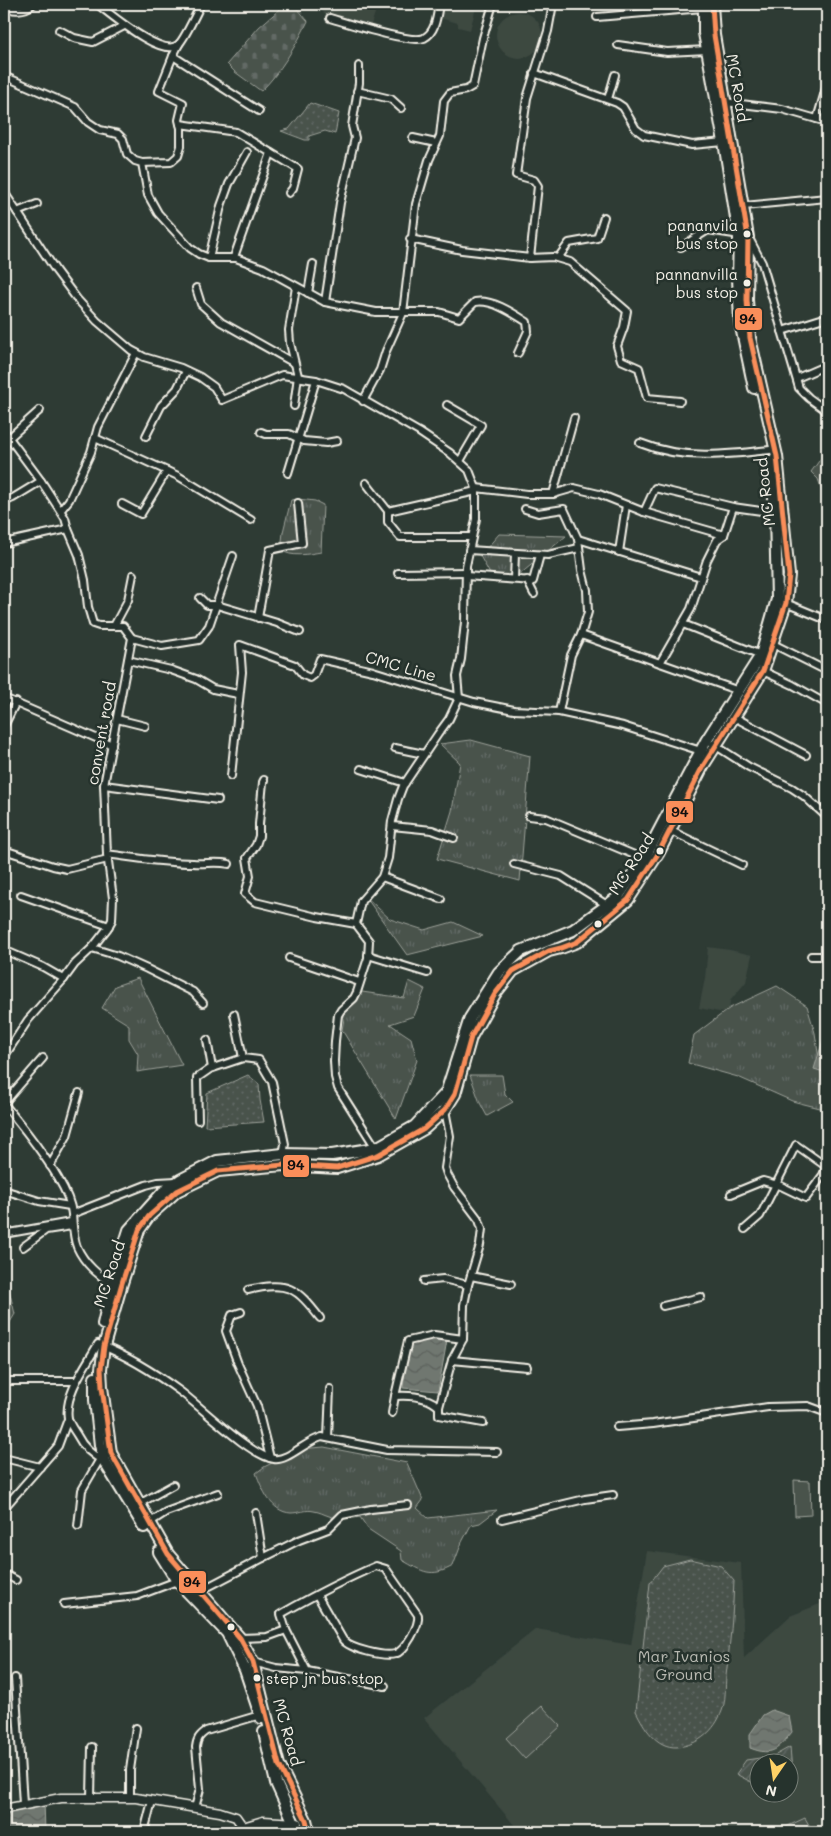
<svg xmlns="http://www.w3.org/2000/svg" width="831" height="1836" viewBox="0 0 831 1836" font-family="Mali,sans-serif">
	<defs>
		<pattern id="grass-tufts" width="24" height="20" patternUnits="userSpaceOnUse" patternTransform="scale(1.25)"><rect width="24" height="20" fill="#48524c"/><path d="M3 7l-1-3M5 7V3M7 7l1-3M15 17l-1-3M17 17v-4M19 17l1-3" fill="none" stroke="#636b66"/></pattern>
		<pattern id="cemetery-stones" width="16" height="16" patternUnits="userSpaceOnUse" patternTransform="scale(1.25)"><rect width="16" height="16" fill="#48524c"/><path d="M2 7V4a2 2 0 0 1 4 0v3zM10 15v-3a2 2 0 0 1 4 0v3z" fill="#636b66"/></pattern>
		<pattern id="park-dots" width="8" height="8" patternUnits="userSpaceOnUse" patternTransform="scale(1.25)"><rect width="8" height="8" fill="#48524c"/><path d="M2 2h.1M6 6h.1" fill="none" stroke="#636b66" stroke-width="1.8" stroke-linecap="round"/></pattern>
		<pattern id="garden-furrows" width="10" height="10" patternUnits="userSpaceOnUse" patternTransform="scale(1.25)"><rect width="10" height="10" fill="#48524c"/><path d="M-1 1l2-2M0 10L10 0M9 11l2-2" fill="none" stroke="#636b66"/></pattern>
		<pattern id="water-waves" width="16" height="10" patternUnits="userSpaceOnUse" patternTransform="scale(1.25)"><rect width="16" height="10" fill="#6f7770"/><path d="M0 5q4-4 8 0t8 0" fill="none" stroke="#5c605b"/></pattern>
	</defs>
	<rect width="100%" height="100%" fill="#2e3b34"/>
	<filter id="ink" filterUnits="userSpaceOnUse"><feTurbulence type="fractalNoise" baseFrequency=".02" numOctaves="2"/><feDisplacementMap in="SourceGraphic" scale="10" xChannelSelector="R" yChannelSelector="G"/><feConvolveMatrix kernelMatrix="1 2 1 2 8 2 1 2 1" color-interpolation-filters="sRGB"/></filter>
	<g filter="url(#ink)">
		<g fill="#3c4841" fill-rule="evenodd">
			<path d="M313 4H378L370 28 339 17 324 14 322 8Z"/>
			<path d="M442 4H477L470 30 458 27V23L439 18Z"/>
			<circle cx="519" cy="35" r="23"/>
			<path d="M708 947 730 950 752 955 746 982 730 1001 729 1014 699 1008 705 978Z"/>
			<path d="M647 1551 741 1563 744 1658 790 1616 827 1601V1832H520L424 1718 536 1629 631 1645ZM758 1764H788V1794H758Z"/>
		</g>
		<g fill="url(#grass-tufts)" stroke="#9ea29a">
			<path d="M827 450V499L824 496 818 479 811 472Z"/>
			<path d="M298 499 315 501 323 505 321 552C309 554 291 558 281 550L283 532 291 500Z"/>
			<path d="M499 534 566 536 513 580 495 583 480 556Z"/>
			<path d="M471 740 530 756 520 881 437 859 452 811 460 763 440 744Z"/>
			<path d="M365 896 390 919 424 930 453 922 483 936 407 955Z"/>
			<path d="M138 978 182 1065 137 1072 138 1054 129 1039V1025L102 1008 115 986Z"/>
			<path d="M409 981 425 989 414 1016 390 1024 411 1038 417 1060 396 1119 342 1030 344 1019 339 1008 343 1002 355 991 404 998Z"/>
			<path d="M777 986 807 1006 815 1033 827 1112V1122L824 1109 792 1101 738 1077 688 1063 694 1035 730 1008Z"/>
			<path d="M470 1075H502L505 1094 513 1102 487 1116 480 1103Z"/>
			<path d="M7 1282 15 1314 4 1332V1283Z"/>
			<path d="M324 1447 407 1463 423 1500 417 1508 428 1518 497 1510 480 1523 471 1525 462 1542 453 1566C431 1578 423 1572 402 1560L401 1551 368 1529 360 1517C349 1519 340 1520 329 1516 323 1514 320 1512 314 1511 306 1509 299 1513 291 1513 271 1512 262 1489 256 1473L264 1467 300 1449Z"/>
		</g>
		<path fill="url(#cemetery-stones)" stroke="#9ea29a" d="M286 4C297 4 301 14 308 21 297 44 279 74 261 91L235 72 227 64 259 27Z"/>
		<g fill="url(#park-dots)" stroke="#9ea29a">
			<path d="M310 103 339 113 335 134 325 131 309 136V140H305L281 131 289 129Z"/>
			<path d="M248 1075 259 1084 260 1100 264 1122 205 1126 207 1093Z"/>
			<path d="M690 1559 721 1566 734 1581C733 1612 730 1645 726 1676 725 1687 726 1701 722 1711 715 1730 699 1745 677 1747 656 1748 644 1727 636 1711L650 1583 663 1566Z"/>
		</g>
		<path fill="url(#garden-furrows)" stroke="#9ea29a" d="M790 1747 792 1771 789 1772 788 1764H758V1783L749 1781 736 1774 746 1760 774 1756Z"/>
		<g fill="#48524c" stroke="#9ea29a">
			<path d="M794 1480 810 1481 811 1515 795 1516Z"/>
			<path d="M542 1706 561 1726 525 1759 506 1738Z"/>
			<path d="M805 1818 813 1832H775Z"/>
		</g>
		<g fill="url(#water-waves)" stroke="#a4a8a0">
			<path d="M827 1027V1073L814 1069Z"/>
			<path d="M409 1336 447 1340 438 1391 403 1388Z"/>
			<path d="M772 1710 789 1716 792 1732C778 1749 773 1757 750 1748V1734L763 1715Z"/>
			<path d="M44 1800 45 1832H4V1816Z"/>
		</g>
		<g fill="none" stroke-linecap="round" stroke-linejoin="round">
			<g stroke="#f4f1e8" stroke-width="10">
				<g id="minor">
					<path d="M97 4C111 14 161 58 178 45 184 40 197 12 201 4"/>
					<path d="M4 5C12 12 25 11 33 4"/>
					<path d="M597 17 703 8"/>
					<path d="M330 18C347 23 411 44 424 38 436 32 437 15 439 4"/>
					<path d="M59 30 74 38 93 42 124 26"/>
					<path d="M618 45 667 52 708 50"/>
					<path d="M173 56 259 111"/>
					<path d="M534 73 617 103 623 107 636 129 644 135 692 145 724 142"/>
					<path d="M4 76 75 107 88 122 100 130 118 134 123 139 127 154 135 161 142 163 148 195 158 213 190 248 199 254 209 258H236L263 268 325 302 376 312H439L459 318 475 302C492 299 513 313 527 322L528 331 518 353"/>
					<path d="M357 91 391 99 401 108"/>
					<path d="M608 99 615 75"/>
					<path d="M725 102 782 109 827 122"/>
					<path d="M817 119 827 85"/>
					<path d="M180 124 236 132 298 169 293 188 289 193"/>
					<path d="M413 138 436 143"/>
					<path d="M142 163 171 162 178 156 181 146V128L179 120 183 103 159 91 173 56 179 44"/>
					<path d="M4 192 56 271 77 299 97 321 131 350 144 357 181 368 200 377 214 387 222 400 282 375 316 380 344 389 419 432 450 453 469 470 476 488V519L466 566 465 622 461 659 457 676 459 698 449 719 438 734 403 786 398 799 392 821 388 858 382 877 361 901 356 924 369 941 368 958 357 992 354 998 341 1010 338 1015 335 1041 334 1061 335 1077 338 1088 376 1148"/>
					<path d="M744 206 827 198"/>
					<path d="M17 212 37 204"/>
					<path d="M410 239 462 250 530 258 553 257 570 262 627 311 624 327 617 346 621 360 639 368 647 398 680 401"/>
					<path d="M750 240 762 263 799 388 809 398 827 411"/>
					<path d="M681 247 708 230 734 234 739 237"/>
					<path d="M234 257 271 153"/>
					<path d="M209 258 221 206 229 184 247 152"/>
					<path d="M530 258 538 186 534 180 516 175 527 98 548 31 553 4"/>
					<path d="M558 258 569 243 597 238 604 217"/>
					<path d="M196 288 201 304 221 322 294 363"/>
					<path d="M308 293 313 264"/>
					<path d="M325 302 340 203 355 138 352 126 359 83V66"/>
					<path d="M782 331 827 317"/>
					<path d="M797 378 827 365"/>
					<path d="M363 401 380 370 386 351 403 313 416 204 429 160 440 136 444 101 450 93 466 90 473 86 483 38 493 4"/>
					<path d="M447 405 481 425 460 461"/>
					<path d="M294 406 298 376 290 343 289 330 296 287"/>
					<path d="M4 431 41 481 65 518 68 529 79 555 85 580 88 607 93 624 99 626H123L132 638 104 785 107 854 113 898 112 920 107 929 92 948 75 964 64 979 28 1020 4 1057"/>
					<path d="M261 432 266 434H289L304 441 326 443 337 441"/>
					<path d="M146 436 161 406 177 389 186 371"/>
					<path d="M9 438 40 410"/>
					<path d="M95 438 178 476 251 520"/>
					<path d="M640 443C682 460 727 455 770 450"/>
					<path d="M288 473 316 380"/>
					<path d="M366 483 388 511V522L400 537H472"/>
					<path d="M476 488 527 494H553L574 488 599 494 644 512 655 488 733 507 775 513"/>
					<path d="M553 494 574 418"/>
					<path d="M4 502 13 498 41 481"/>
					<path d="M122 504 141 514 167 471"/>
					<path d="M525 509 538 513 564 509 578 539 582 570 587 590 588 612 581 635 571 655 559 712"/>
					<path d="M61 510 69 500 91 452 98 427 136 353"/>
					<path d="M388 511 476 491"/>
					<path d="M644 512 724 535"/>
					<path d="M578 539 701 577"/>
					<path d="M4 543 68 529"/>
					<path d="M469 550 548 555 579 548"/>
					<path d="M619 552 626 505"/>
					<path d="M398 573 466 572"/>
					<path d="M466 576 533 581 540 555"/>
					<path d="M514 579 515 554"/>
					<path d="M527 580 534 594"/>
					<path d="M200 598 207 605H217L277 623 300 632"/>
					<path d="M783 602 827 620"/>
					<path d="M258 618 270 550 302 543 298 503"/>
					<path d="M683 624 761 655"/>
					<path d="M114 626 128 600 133 575"/>
					<path d="M581 635 739 691"/>
					<path d="M132 638 162 646 199 640 209 626 233 556"/>
					<path d="M773 644 827 671"/>
					<path d="M128 660 171 670 196 679 213 689 238 694"/>
					<path d="M660 663 691 609 707 560 717 540 724 535 733 507"/>
					<path d="M763 671 793 685 827 704"/>
					<path d="M4 698 112 745"/>
					<path d="M734 717 806 755"/>
					<path d="M117 719 145 726"/>
					<path d="M4 726 16 702"/>
					<path d="M713 744 749 767 792 788 804 796 827 817"/>
					<path d="M395 748 424 754"/>
					<path d="M361 769 405 783"/>
					<path d="M231 776 242 672 240 645 295 665 303 675 310 678 314 675 320 659 373 671 474 702 514 710 559 712 623 726 704 752"/>
					<path d="M264 780 263 782 259 824V836L256 845 247 858 250 876 245 894 255 902 317 917 356 924"/>
					<path d="M104 785 218 800"/>
					<path d="M529 816 546 818 644 859"/>
					<path d="M392 826 432 830 454 838"/>
					<path d="M669 830 742 865"/>
					<path d="M4 850 53 866 67 869 108 859"/>
					<path d="M107 854C136 858 164 863 193 863 206 864 216 861 229 864"/>
					<path d="M514 864 561 876 607 905"/>
					<path d="M382 877 441 899"/>
					<path d="M21 895 109 926"/>
					<path d="M92 948 118 956 147 969 193 992 203 1003"/>
					<path d="M4 950 43 967 64 979"/>
					<path d="M368 955 427 973"/>
					<path d="M811 956H827"/>
					<path d="M289 958 359 982"/>
					<path d="M234 1014 243 1058"/>
					<path d="M207 1040 212 1068"/>
					<path d="M4 1103 43 1058"/>
					<path d="M4 1104C23 1127 43 1152 58 1178 64 1188 71 1202 72 1214 73 1225 73 1237 77 1247 85 1265 99 1275 114 1286"/>
					<path d="M445 1110 450 1136 445 1168 447 1174 454 1187 479 1220 482 1229 480 1245 468 1285 464 1305 463 1339 452 1360 439 1407V1415L483 1423"/>
					<path d="M198 1120 197 1078 210 1069 243 1058 259 1060 272 1082 285 1144 283 1154"/>
					<path d="M50 1166 67 1136 79 1093"/>
					<path d="M4 1190 39 1201 70 1206"/>
					<path d="M731 1194 763 1181 781 1186 806 1198 823 1175 827 1166"/>
					<path d="M72 1214 146 1185 158 1182 177 1181"/>
					<path d="M745 1229 760 1216 796 1145 827 1167"/>
					<path d="M4 1234 71 1222"/>
					<path d="M23 1247 46 1230 72 1226"/>
					<path d="M471 1276 511 1284"/>
					<path d="M424 1281 443 1279 468 1285"/>
					<path d="M248 1290C288 1281 296 1287 320 1318"/>
					<path d="M663 1306 701 1297"/>
					<path d="M241 1312 232 1315 226 1331 238 1364 257 1406 270 1458"/>
					<path d="M452 1360 527 1367"/>
					<path d="M4 1381H76"/>
					<path d="M439 1407C428 1396 410 1395 395 1396L408 1341 434 1335 463 1339"/>
					<path d="M392 1413 395 1396"/>
					<path d="M617 1427 653 1424 768 1407 808 1406 827 1413"/>
					<path d="M328 1438 330 1389"/>
					<path d="M4 1458 40 1467"/>
					<path d="M104 1461C93 1456 83 1447 77 1435 74 1430 69 1424 68 1418 64 1394 87 1364 98 1344 128 1356 155 1373 181 1392 201 1407 252 1457 274 1459 288 1461 306 1441 322 1437L387 1450 497 1452"/>
					<path d="M139 1504 173 1485"/>
					<path d="M4 1508 58 1446 68 1419"/>
					<path d="M256 1513 263 1558"/>
					<path d="M502 1519 585 1499 613 1495"/>
					<path d="M149 1523 166 1512 218 1493"/>
					<path d="M78 1526 82 1490 100 1459"/>
					<path d="M4 1574 16 1580"/>
					<path d="M200 1591 263 1558 299 1540 328 1529 342 1515 371 1509 408 1505"/>
					<path d="M64 1604 137 1596 177 1581"/>
					<path d="M286 1630 281 1614C311 1597 343 1580 376 1566L386 1569 418 1615C420 1625 405 1651 395 1654 384 1657 350 1649 343 1640L317 1595"/>
					<path d="M240 1638 267 1637 286 1630 307 1671 276 1668 253 1662"/>
					<path d="M307 1671 385 1686"/>
					<path d="M15 1678 23 1804"/>
					<path d="M91 1798 92 1747"/>
					<path d="M130 1798V1770L136 1728"/>
					<path d="M195 1808 200 1789 196 1747C197 1739 199 1736 206 1731L260 1715"/>
					<path d="M144 1832 152 1801"/>
				</g>
			</g>
			<g stroke="#f4f1e8" stroke-width="11">
				<path id="tertiary" d="M4 1809 61 1798H136L220 1812 236 1817 243 1827 263 1821 297 1823"/>
			</g>
			<g stroke="#f4f1e8" stroke-width="14">
				<g id="primary">
					<path d="M704 4V33L724 142 739 237 738 278 740 322 754 388"/>
					<path d="M103 1324 112 1284 129 1230 163 1192 180 1180 217 1161 283 1154 332 1155 376 1148 415 1126 446 1093 470 1018 499 972 521 951 573 930 617 898 644 859 706 741 761 655 777 599 775 513 771 461"/>
					<path d="M95 1378V1400L100 1445 104 1461 144 1527"/>
					<path d="M159 1552 177 1581 227 1633 245 1670 261 1718"/>
					<path d="M264 1732 276 1783 298 1832"/>
					<path d="M309 1832 306 1820 279 1765 253 1662 240 1638 168 1554 111 1453 102 1387 101 1369 104 1346 122 1283 139 1230 149 1216 177 1191 218 1171 284 1165 337 1168 378 1155 424 1129 445 1110 455 1094 471 1037 495 994 513 971 549 951 561 948 577 942 628 900 658 854 703 766 763 671 786 603 789 575 777 456 750 338 747 300 748 237 714 35 712 4"/>
				</g>
			</g>
			<use href="#minor" stroke="#26332d" stroke-width="6"/>
			<use href="#tertiary" stroke="#26332d" stroke-width="8"/>
			<use href="#primary" stroke="#26332d" stroke-width="10"/>
			<g stroke="#26332d" stroke-width="9">
				<path id="bus-1" d="M309 1832 306 1820 279 1765 253 1662 240 1638 168 1554 111 1453 102 1387 101 1369 104 1346 122 1283 139 1230 149 1216 177 1191 218 1171 284 1165 337 1168 378 1155 424 1129 445 1110 455 1094 471 1037 495 994 513 971 549 951 561 948 577 942 628 900 658 854 703 766 763 671 786 603 789 575 777 456 750 338 747 300 748 237 714 35 712 4"/>
			</g>
			<use href="#bus-1" stroke="#fa8e5a" stroke-width="5"/>
		</g>
	</g>
	<g fill="#f4f1e8" stroke="#26332d" stroke-width="2">
		<circle cx="747" cy="234" r="4.5"/>
		<circle cx="747" cy="283" r="4.5"/>
		<circle cx="660" cy="851" r="4.5"/>
		<circle cx="598" cy="924" r="4.5"/>
		<circle cx="231" cy="1627" r="4.5"/>
		<circle cx="257" cy="1678" r="4.5"/>
	</g>
	<g text-anchor="middle" stroke-width="5" stroke-linejoin="round" paint-order="stroke">
		<g font-size="15" fill="#f4f1e8" stroke="#26332d" text-anchor="end">
			<text x="738" y="231">pananvila<tspan x="738" dy="18">bus stop</tspan></text>
			<text x="738" y="280">pannanvilla<tspan x="738" dy="18">bus stop</tspan></text>
			<text x="266" y="1684" text-anchor="start">step jn bus stop</text>
		</g>
		<g font-size="16" fill="#f4f1e8" stroke="#26332d">
			<text transform="translate(738 88) rotate(80)" y="6">MC Road</text>
			<text transform="translate(765 492) rotate(-97)" y="6">MC Road</text>
			<text transform="translate(401 666) rotate(16)" y="6">CMC Line</text>
			<text transform="translate(101 733) rotate(-80)" y="6">convent road</text>
			<text transform="translate(631 864) rotate(-57)" y="6">MC Road</text>
			<text transform="translate(109 1274) rotate(-72)" y="6">MC Road</text>
			<text transform="translate(288 1732) rotate(74)" y="6">MC Road</text>
		</g>
		<g font-size="16" fill="#b8b9b1" stroke="#26332d">
			<text x="684" y="1662">Mar Ivanios<tspan x="684" dy="18">Ground</tspan></text>
		</g>
	</g>
	<g stroke="#26332d" stroke-width="2">
		<rect x="734" y="307" width="29" height="24" rx="5" fill="#fa8e5a"/>
		<rect x="665" y="800" width="29" height="24" rx="5" fill="#fa8e5a"/>
		<rect x="282" y="1154" width="28" height="24" rx="5" fill="#fa8e5a"/>
		<rect x="178" y="1570" width="29" height="24" rx="5" fill="#fa8e5a"/>
	</g>
	<g font-size="14" text-anchor="middle" font-weight="bold" fill="#111">
		<text x="748" y="324">94</text>
		<text x="680" y="817">94</text>
		<text x="296" y="1170">94</text>
		<text x="192" y="1587">94</text>
	</g>
	<rect width="831" height="1836" fill="none" stroke="#26332d" stroke-width="20"/>
	<rect x="10" y="10" width="811" height="1816" fill="none" stroke="#f4f1e8" stroke-width="2" filter="url(#ink)"/>
	<g transform="translate(774 1778) rotate(193)"><circle r="24" fill="#26332d" stroke="#787f78"/>
	<path d="M0-4L9 19L0 12L-9 19Z" fill="#ffd166"/>
	<text y="-8" font-size="14" font-weight="bold" text-anchor="middle" fill="#f4f1e8">N</text>
	</g>
</svg>
